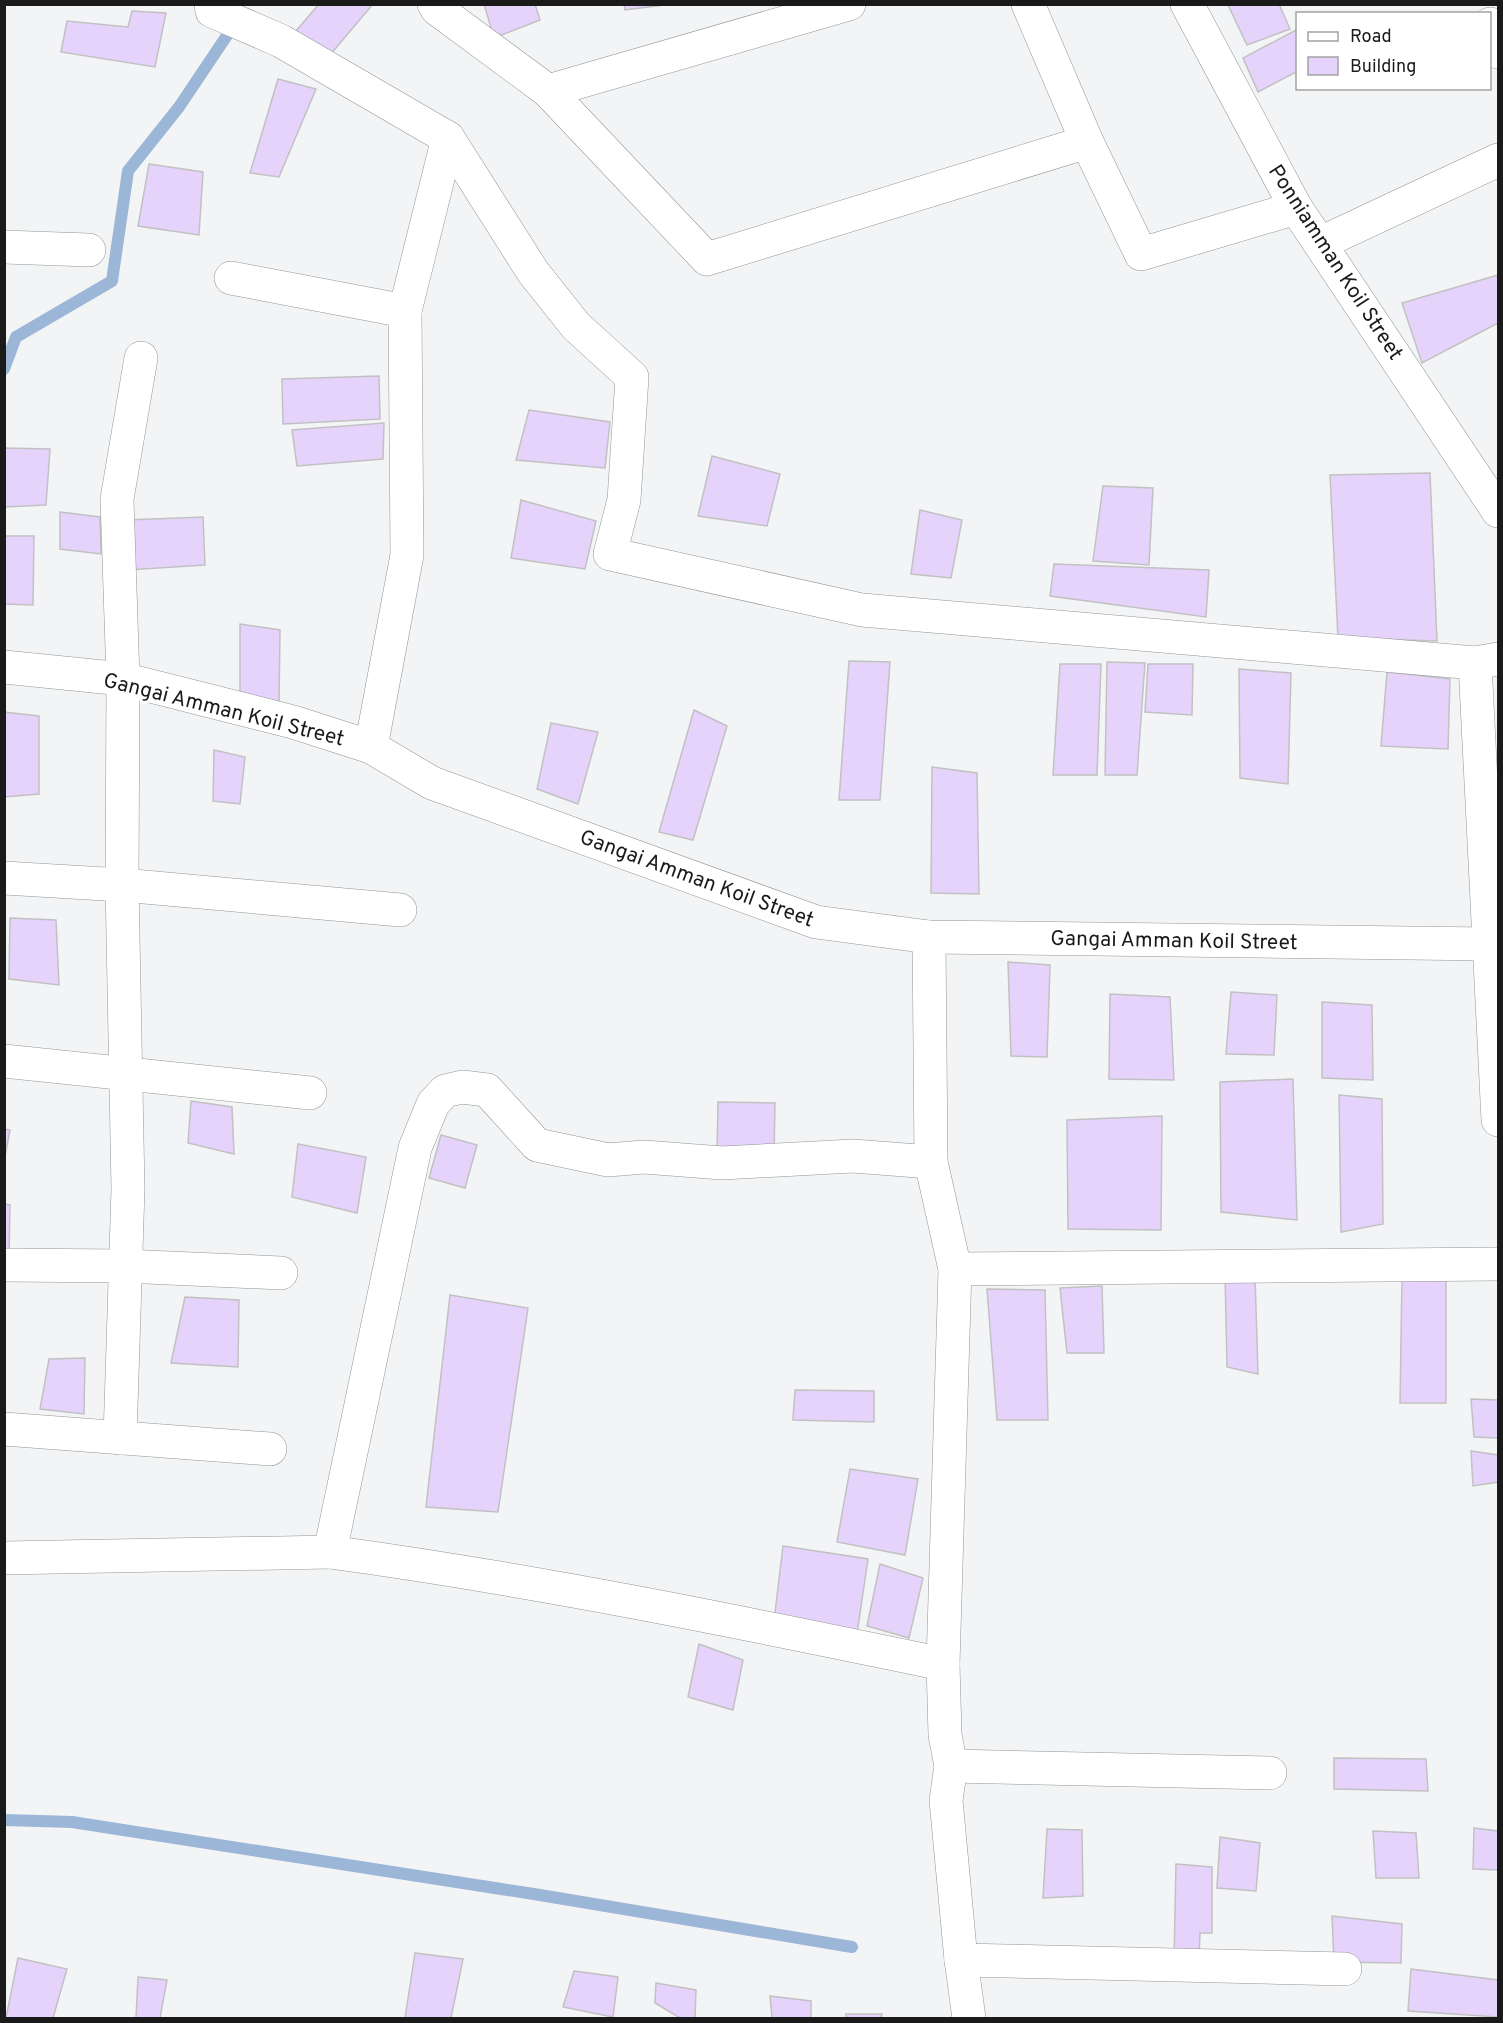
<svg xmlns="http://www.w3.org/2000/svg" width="1503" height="2023" viewBox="0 0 1503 2023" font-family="Overpass,sans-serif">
	<rect width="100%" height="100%" fill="#f3f4f5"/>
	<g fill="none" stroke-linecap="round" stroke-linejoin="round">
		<g stroke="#9cb6d8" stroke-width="12">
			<path d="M4 369 16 337 112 281 128 171 179 107 236 22"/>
			<path d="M4 1820 72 1822 540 1895 852 1947"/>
		</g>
	</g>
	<g fill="#e6d3fb" stroke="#c2c1c2" stroke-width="1.5">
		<path d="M319 4H373L330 55 295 32Z"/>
		<path d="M484 4H535L540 20 494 38Z"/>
		<path d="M624 4H664V5L625 10Z"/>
		<path d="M1279 4 1290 29 1247 45 1228 5Z"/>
		<path d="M132 11 166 13 155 67 61 52 67 21 128 27Z"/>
		<path d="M1298 29V71L1258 92 1243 58Z"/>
		<path d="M278 79 316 89 279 177 250 173Z"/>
		<path d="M149 164 203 172 199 235 138 226Z"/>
		<path d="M1498 275V323L1422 363 1402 303Z"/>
		<path d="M379 376 380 419 283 424 282 379Z"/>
		<path d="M529 410 610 422 605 468 516 460Z"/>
		<path d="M384 423 383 459 297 466 292 430Z"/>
		<path d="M4 448 50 449 46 505 4 507Z"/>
		<path d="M712 456 780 474 767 526 698 516Z"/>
		<path d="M1430 473 1437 641 1338 638 1330 475Z"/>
		<path d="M1103 486 1153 488 1149 565 1093 561Z"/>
		<path d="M521 500 596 521 585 569 511 558Z"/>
		<path d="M920 510 962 520 951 578 911 574Z"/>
		<path d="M60 512 100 517 101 554 60 549Z"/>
		<path d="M203 517 205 565 127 570 126 520Z"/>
		<path d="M4 536H34L33 605 4 604Z"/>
		<path d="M1054 564 1209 570 1206 617 1050 596Z"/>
		<path d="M240 624 280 630 279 706 240 699Z"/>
		<path d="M849 661 890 662 880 800H839Z"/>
		<path d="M1107 662 1145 663 1137 775H1105Z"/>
		<path d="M1060 664H1101L1097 775H1053Z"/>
		<path d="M1148 664H1193L1192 715 1145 712Z"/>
		<path d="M1239 669 1291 673 1288 784 1240 778Z"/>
		<path d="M1387 672 1450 679 1448 749 1381 746Z"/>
		<path d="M694 710 727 726 693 840 659 832Z"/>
		<path d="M4 712 39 716V794L4 797Z"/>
		<path d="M551 723 598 732 578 804 537 789Z"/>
		<path d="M214 750 245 757 240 804 213 801Z"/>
		<path d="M932 767 977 773 979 894 931 893Z"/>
		<path d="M10 918 56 920 59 985 9 979Z"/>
		<path d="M1008 962 1050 965 1047 1057 1011 1056Z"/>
		<path d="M1231 992 1277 995 1274 1055 1226 1054Z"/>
		<path d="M1110 994 1170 997 1174 1080 1109 1079Z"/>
		<path d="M1322 1002 1372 1005 1373 1080 1322 1078Z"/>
		<path d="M1293 1079 1297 1220 1221 1212 1220 1082Z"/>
		<path d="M1339 1095 1382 1099 1383 1224 1341 1232Z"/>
		<path d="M191 1101 232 1107 234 1154 188 1143Z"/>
		<path d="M718 1102 775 1103 774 1155 717 1154Z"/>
		<path d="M1162 1116 1161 1230 1068 1229 1067 1120Z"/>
		<path d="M4 1129 10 1130 4 1162Z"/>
		<path d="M441 1135 477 1145 465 1188 429 1178Z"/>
		<path d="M298 1144 366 1157 357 1213 292 1197Z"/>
		<path d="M4 1204 10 1205 9 1255 4 1256Z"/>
		<path d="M1446 1274V1403H1400L1402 1278Z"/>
		<path d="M1225 1275 1255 1276 1258 1374 1227 1367Z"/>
		<path d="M1102 1286 1104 1353H1067L1060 1288Z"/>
		<path d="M987 1289 1045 1290 1048 1420H997Z"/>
		<path d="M450 1295 528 1308 498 1512 426 1507Z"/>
		<path d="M185 1297 239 1300 238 1367 171 1363Z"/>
		<path d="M85 1358 84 1414 40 1409 49 1359Z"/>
		<path d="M795 1390 874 1391V1422L793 1420Z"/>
		<path d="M1471 1399 1498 1400V1438L1474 1437Z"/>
		<path d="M1471 1451 1498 1455V1482L1473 1486Z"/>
		<path d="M850 1469 918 1479 905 1555 837 1542Z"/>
		<path d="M783 1546 868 1559 857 1634 774 1621Z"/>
		<path d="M880 1564 923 1578 909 1638 867 1626Z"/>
		<path d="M699 1644 743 1660 733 1710 688 1697Z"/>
		<path d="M1334 1758 1426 1759 1428 1791 1334 1789Z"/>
		<path d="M1474 1828 1498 1831V1870L1473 1869Z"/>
		<path d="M1047 1829 1082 1830 1083 1896 1043 1898Z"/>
		<path d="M1373 1831 1416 1833 1419 1878H1376Z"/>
		<path d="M1220 1837 1260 1843 1256 1891 1217 1888Z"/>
		<path d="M1176 1864 1212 1867V1933H1200L1199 1958 1174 1960Z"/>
		<path d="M1332 1916 1402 1924 1401 1963 1334 1962Z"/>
		<path d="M415 1953 463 1959 451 2018H405Z"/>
		<path d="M18 1958 67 1969 53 2018H6Z"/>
		<path d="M1411 1969 1498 1980V2017L1408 2011Z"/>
		<path d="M574 1971 618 1977 613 2017 563 2007Z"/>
		<path d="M138 1977 167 1980 160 2018H136Z"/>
		<path d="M656 1983 696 1990 695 2018H680L655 2003Z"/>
		<path d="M770 1996 811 2001V2018H772Z"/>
		<path d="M846 2014H882L881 2018H846Z"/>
	</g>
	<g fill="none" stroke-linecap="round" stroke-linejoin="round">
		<g stroke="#949596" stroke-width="34">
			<g id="minor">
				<path d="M211 4 212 11 281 41 448 138 533 272 576 326 632 377 624 500 610 554 862 610 1475 663 1498 659"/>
				<path d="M434 4 437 9 548 91 707 259 1087 142"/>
				<path d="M1028 4 1087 142 1141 254 1296 208"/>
				<path d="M1187 4 1296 208 1498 511"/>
				<path d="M1490 24 1498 52"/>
				<path d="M548 91 849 4"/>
				<path d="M1321 243 1498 160"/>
				<path d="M4 247 89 250"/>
				<path d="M231 278 405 311 407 555 371 747"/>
				<path d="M405 311 448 138"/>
				<path d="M1475 663 1498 1120"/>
				<path d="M4 667 123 679 293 722 371 747 432 783 816 922 929 937 1489 944"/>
				<path d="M4 878 122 885 400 910"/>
				<path d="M929 937 931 1162 955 1269 943 1664 945 1735 951 1766 946 1800 961 1960 969 2018"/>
				<path d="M4 1061 310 1093"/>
				<path d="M931 1162 853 1156 722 1163 644 1157 608 1160 537 1145 487 1090 462 1087 445 1091 433 1104 415 1148 330 1552C536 1580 740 1622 943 1664"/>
				<path d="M4 1265 124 1266 281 1273"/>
				<path d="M955 1269 1498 1264"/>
				<path d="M4 1429 270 1449"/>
				<path d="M120 1438 128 1189 122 885 123 679 117 499 141 358"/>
				<path d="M4 1558 330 1552"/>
				<path d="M951 1766 1270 1773"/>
				<path d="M961 1960 1345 1969"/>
			</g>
		</g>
		<use href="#minor" stroke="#fff" stroke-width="33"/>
	</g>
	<g text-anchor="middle" stroke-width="6" stroke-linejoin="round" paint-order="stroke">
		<g font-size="21" fill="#1a1a1a" stroke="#fff">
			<text transform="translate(1336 262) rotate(57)" y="7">Ponniamman Koil Street</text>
			<text transform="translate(224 709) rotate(14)" y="7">Gangai Amman Koil Street</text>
			<text transform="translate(697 878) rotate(20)" y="7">Gangai Amman Koil Street</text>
			<text transform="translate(1174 940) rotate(1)" y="7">Gangai Amman Koil Street</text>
		</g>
	</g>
	<rect width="1503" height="2023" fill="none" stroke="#1a1a1a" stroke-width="12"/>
	<rect x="1296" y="12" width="195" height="78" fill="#ffffff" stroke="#a3a3a3" stroke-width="1.5"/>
	<rect x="1308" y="32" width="30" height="9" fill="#ffffff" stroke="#a3a3a3" stroke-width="1.5"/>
	<text x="1350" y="42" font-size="18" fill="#1a1a1a">Road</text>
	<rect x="1308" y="57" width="30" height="18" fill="#e6d3fb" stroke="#a3a3a3" stroke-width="1.5"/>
	<text x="1350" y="72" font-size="18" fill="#1a1a1a">Building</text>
</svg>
